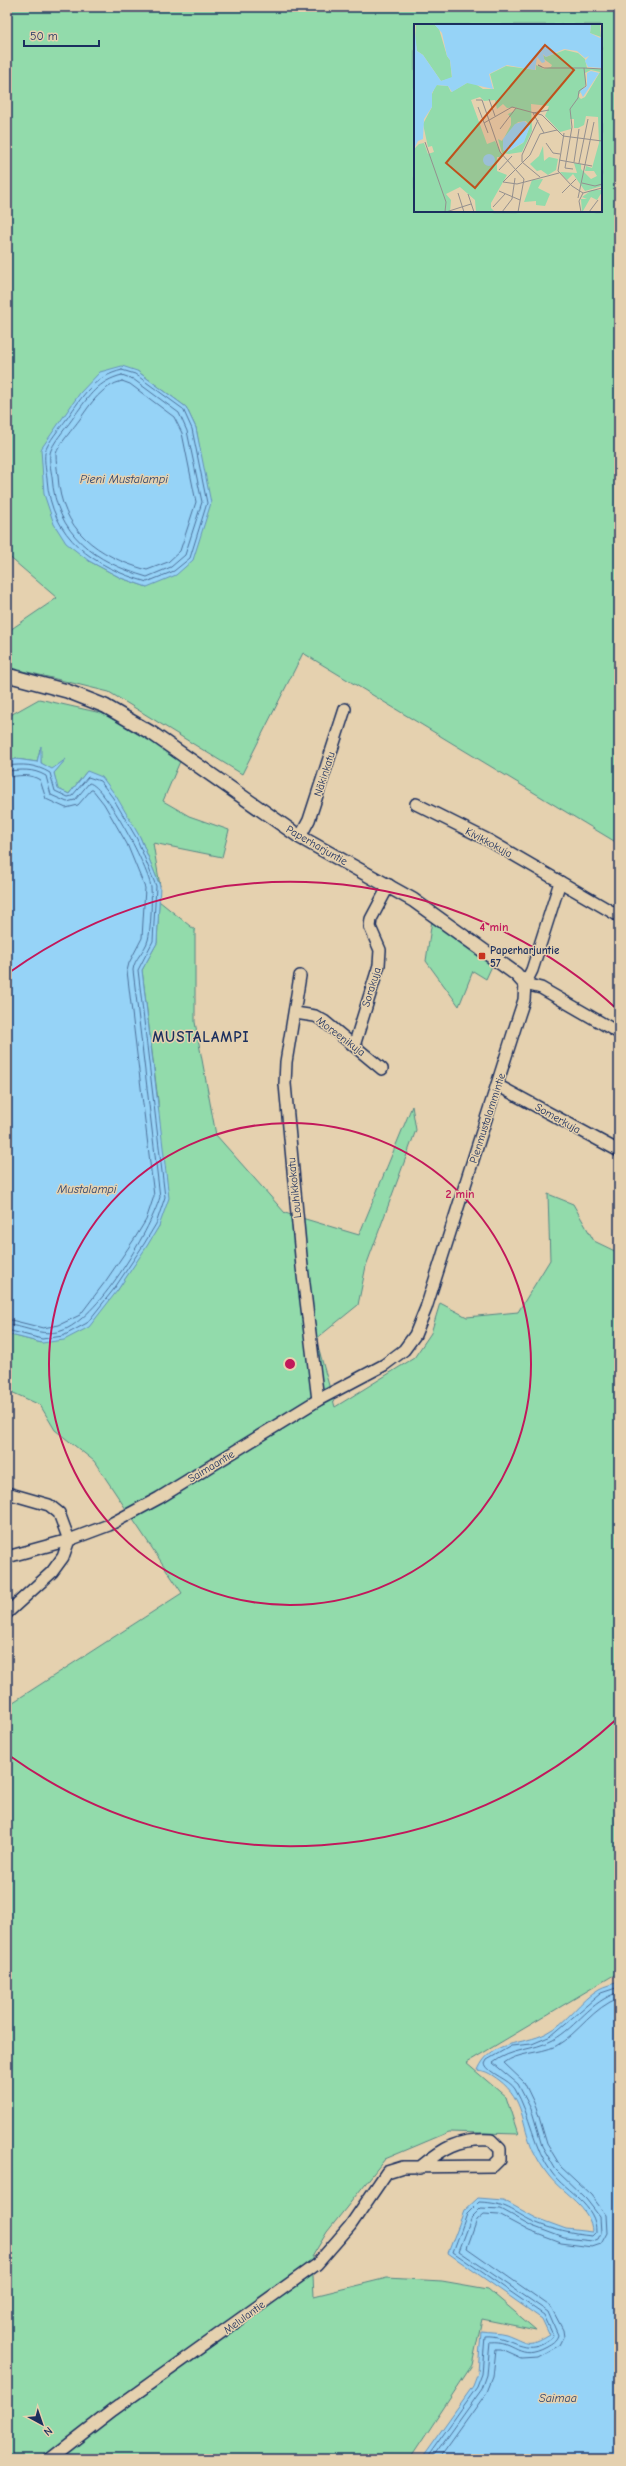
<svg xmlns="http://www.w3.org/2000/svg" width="626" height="2466" viewBox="0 0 626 2466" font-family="'Comic Neue',sans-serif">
	<rect width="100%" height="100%" fill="#e5d1af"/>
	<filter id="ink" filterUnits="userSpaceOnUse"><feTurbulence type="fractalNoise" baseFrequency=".025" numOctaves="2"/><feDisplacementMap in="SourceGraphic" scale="8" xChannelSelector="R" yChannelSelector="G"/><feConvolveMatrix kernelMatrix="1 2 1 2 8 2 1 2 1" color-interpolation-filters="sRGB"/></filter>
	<g filter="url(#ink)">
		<g fill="#92dbab" stroke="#568584" fill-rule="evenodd">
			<path d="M7 7H619V844L303 653 242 774 109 692 7 667V632L57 598 7 555ZM415 25H601V211H415ZM137 371 186 407 196 428 200 451 147 587 121 578 89 561Z"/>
			<path d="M39 699 101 713 142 733 181 759 163 801 189 816 229 830 222 857 153 843 160 886 140 837 87 771 69 794 57 789 54 773 64 761 52 770 41 763 40 749 37 762 16 759 7 762V717Z"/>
			<path d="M159 901 195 930V1022L216 1135 285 1213 359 1235 412 1106 416 1130 366 1266 358 1305 316 1339 335 1407 414 1358 431 1333 440 1303 467 1317 518 1312 550 1260 548 1194 573 1204 594 1241 619 1253V1972L466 2063 506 2097 518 2134 449 2132 385 2159 327 2232 312 2257 314 2296 387 2278 442 2281 488 2289 536 2330 482 2319 472 2365 410 2459H7V1706L182 1593 94 1461 55 1430 40 1405 7 1390V1334L42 1343 117 1291 159 1226 158 1101 142 970 157 943Z"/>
			<path d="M432 920 492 966 486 979 473 971 459 1006 426 961Z"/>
		</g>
		<g fill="#96d3f7" stroke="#6591ba">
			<path d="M122 366 137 371 186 407 196 428 211 503 193 560 176 575 147 587 121 578 89 561 66 543 54 524 44 494 41 449 80 393 100 372Z"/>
			<path d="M41 746V763L52 769 66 759 54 773 58 789 69 794 87 771 102 777 116 796 140 837 160 886 157 943 142 970 169 1198 159 1226 147 1246 117 1291 89 1327 64 1340 42 1343 7 1334V762L16 759 37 762Z"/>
			<path d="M619 1982V2459H421L473 2386 478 2373 481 2331C489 2332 499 2332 506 2334 528 2342 526 2348 549 2334L542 2319 448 2253 464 2211 478 2198 503 2200 536 2218 566 2229 592 2232C592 2208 563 2194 549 2176 543 2169 537 2158 533 2150 521 2123 525 2100 499 2080 492 2075 487 2071 478 2070 491 2039 522 2046 547 2033 567 2023 580 2000 599 1989 604 1986 613 1984 619 1982Z"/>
		</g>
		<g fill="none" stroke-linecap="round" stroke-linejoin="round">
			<g stroke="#4c719b" stroke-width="1">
				<path d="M122 370 135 374 183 409 192 429 207 503 190 558 174 571 147 582C94 567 51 538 47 479 46 471 43 456 46 449 52 436 63 425 70 414 86 391 95 377 122 370Z"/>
				<path d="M122 375 133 379 179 413 187 431 202 502 185 555 171 567 147 577C95 562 56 535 52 477 51 470 48 457 51 450 56 438 68 426 75 415 89 396 98 381 122 375Z"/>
				<path d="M122 381 130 384 174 417 182 433 196 502 180 551 168 562 147 570C97 556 61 530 58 476 57 469 56 461 56 454 57 447 75 426 80 419 91 403 102 386 122 381Z"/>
				<path d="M7 766C23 764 35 764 50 773L55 791 68 797 72 796 88 777 100 781 113 798 137 839 156 886 153 941 138 970 165 1197 156 1224 144 1244 114 1289 87 1323 63 1336 42 1339 7 1330"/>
				<path d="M7 771C22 770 32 768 46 776L51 795 67 802 75 800 89 783C105 785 150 871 151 888 152 900 151 929 148 940 145 951 134 959 133 970L160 1197C149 1233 97 1320 61 1331 41 1337 26 1326 7 1325"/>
				<path d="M7 777C19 776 29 773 40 780L46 799 66 808 78 805 91 790H93L104 804 127 844 145 888 142 938 129 963 127 971 154 1196 146 1220 135 1238 105 1282 80 1315 59 1325 43 1328 7 1319"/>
				<path d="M426 2459 477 2387 482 2374 485 2336C507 2334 522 2354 543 2343 547 2340 551 2339 553 2335L544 2315 453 2252 467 2214 479 2202C508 2203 511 2211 534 2222 553 2230 571 2234 592 2236L596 2232C597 2205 566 2192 552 2173 533 2147 531 2116 515 2089 509 2079 489 2074 485 2064L487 2060 511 2046 532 2044 551 2036 601 1993 619 1987"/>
				<path d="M432 2459 482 2389 487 2375 490 2342C514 2339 518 2362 547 2346 552 2343 556 2341 558 2335L548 2312 459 2251 472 2217 481 2208 501 2209 532 2226 564 2238 593 2241 598 2239 601 2233 600 2217 586 2199 556 2170 542 2146 531 2109 518 2084 493 2063C511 2048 533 2051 553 2040 578 2026 589 2002 619 1992"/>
				<path d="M439 2459 487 2392 493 2377 496 2349H501L521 2358 538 2357 560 2345 564 2337 563 2330 551 2307 467 2248 477 2220 484 2214 499 2215 529 2231 561 2243 592 2247 601 2244 607 2233 606 2215 591 2195 561 2167 547 2144 536 2107 524 2082 504 2063C518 2052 539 2054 556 2046 579 2033 593 2007 619 1998"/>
			</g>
			<g stroke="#1b2f5e" stroke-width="14">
				<g id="minor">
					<path d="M416 804 490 841 619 916"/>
					<path d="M300 837 309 820 345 709"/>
					<path d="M300 976 286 1062 285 1084 302 1267 318 1400"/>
					<path d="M525 984 541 988 619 1033"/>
					<path d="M295 1013 315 1016 324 1021 382 1069"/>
					<path d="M354 1046 379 965 380 950 370 927 371 919 389 885"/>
					<path d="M497 1085 619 1151"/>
					<path d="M7 1493 49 1505 59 1513 69 1540 63 1557 52 1572 7 1613"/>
					<path d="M7 1557 69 1540 109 1525 159 1498 318 1400 384 1365 404 1350 415 1335 426 1308 519 1015 524 1000 525 984 532 970 560 882"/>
					<path d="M50 2459 113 2410 317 2264 350 2226 387 2172 403 2167 493 2166 500 2159V2149L491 2140C459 2138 443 2148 419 2168"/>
				</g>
			</g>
			<g stroke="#1b2f5e" stroke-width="16">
				<path id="tertiary" d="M7 675 67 691 105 706 153 734 300 837 413 900 516 974 525 984"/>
			</g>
			<use href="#minor" stroke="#e5d1af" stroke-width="11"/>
			<use href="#tertiary" stroke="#e5d1af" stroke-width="13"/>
		</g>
	</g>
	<g fill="none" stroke="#c2185b" stroke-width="2">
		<circle cx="290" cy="1364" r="241"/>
		<path d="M619 1717A482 482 0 0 1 10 1756M10 972A482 482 0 0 1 619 1011"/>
	</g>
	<rect fill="#c8321e" stroke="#e5d1af" stroke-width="1.5" x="478" y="952" width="8" height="8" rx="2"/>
	<g text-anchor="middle" stroke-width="3" stroke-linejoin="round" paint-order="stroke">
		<g font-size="11" fill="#1b2f5e" stroke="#e5d1af">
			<text transform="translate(324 774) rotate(-72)" y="4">Näkinkatu</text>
			<text transform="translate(489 842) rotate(28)" y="4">Kivikkokuja</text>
			<text transform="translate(317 845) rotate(30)" y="4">Paperharjuntie</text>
			<text transform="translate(371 987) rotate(-73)" y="4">Sorakuja</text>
			<text transform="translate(341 1036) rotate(37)" y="4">Moreenikuja</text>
			<text transform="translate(487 1118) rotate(-72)" y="4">Pienmustalammintie</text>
			<text transform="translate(558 1118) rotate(29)" y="4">Somerkuja</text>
			<text transform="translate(294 1188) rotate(-96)" y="4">Louhikkokatu</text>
			<text transform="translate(211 1466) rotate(-31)" y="4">Saimaantie</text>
			<text transform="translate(244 2317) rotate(-36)" y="4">Melulantie</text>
		</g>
		<g font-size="11" font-weight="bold" fill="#1b2f5e" stroke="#e5d1af" text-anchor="start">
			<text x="490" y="954">Paperharjuntie<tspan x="490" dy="13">57</tspan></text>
		</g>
		<g font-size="12" font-style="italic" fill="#273f6d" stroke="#e5d1af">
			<text x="124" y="483">Pieni Mustalampi</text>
			<text x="87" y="1193">Mustalampi</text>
			<text x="558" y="2402">Saimaa</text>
		</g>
		<g font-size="15" font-weight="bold" letter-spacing="1" fill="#1b2f5e" stroke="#e5d1af">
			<text x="201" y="1042">MUSTALAMPI</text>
		</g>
	</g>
	<g transform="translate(414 24)">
		<rect width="188" height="188" fill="#e5d1af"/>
		<path d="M2 0H20L25 5 33 32 36 36 38 54 27 57 9 31 3 27 1 15ZM177 0H186L187 13 176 9ZM151 26 164 29 171 35 173 44 188 45V162L171 167 159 150 153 156 146 148 163 149 160 139 167 140V145L177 155 183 152 180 147H171L172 142 178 144 185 119 184 93 172 92 170 101 164 104H160V91V95H156L157 105 146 108 131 92 135 82 117 80 118 107 108 128 95 130 88 129 84 115 88 117 89 115 92 127 97 126 109 119 116 102 112 97 104 98 90 114 97 101V94L94 90 86 94 100 87 102 83 93 84 89 80 83 85 81 76 70 77 66 73 57 76 73 120 81 117 89 133H83V147L93 151 77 179V184L81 188H62L61 176 46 163 32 170 37 176 36 188H0V125L5 120 10 119 14 130 20 128 18 122 14 123 9 100 18 83V70L22 61 34 62 37 68 53 59H60L69 65H80L76 50 92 42 122 46V41L130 45 137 43 138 41 130 35 129 31 132 33ZM177 46 186 48 171 73 167 75 164 72 172 60 171 49ZM129 122 130 137 135 133 144 135 142 146 134 151 127 146 123 147 116 140 125 132ZM129 155 124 164 136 170 131 182 122 181V177L110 178 118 156ZM178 166H188V168L183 176 177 173 169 187 173 188H168L167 175H173L168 173Z" fill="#92dbab" fill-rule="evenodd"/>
		<path d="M0 0 3 27 9 31 27 57 38 53 36 36 33 32 28 9 20 0H13H177L176 9 186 14 188 11V44L174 43 171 37 175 32 171 34 163 27 150 25 132 33 129 30 131 38 128 39 123 33 121 46 93 41 75 50 79 65 53 59 38 68 34 62 23 61 18 69V83L10 95 9 115 4 117 0 125ZM177 47 185 49 169 73 166 67 173 62V49ZM110 97 116 102 110 118 93 128 89 126V115L101 100ZM69 136a6 6 0 1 1 12 0a6 6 0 1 1-12 0Z" fill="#96d3f7"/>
		<path fill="none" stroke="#94908f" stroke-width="1" d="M128 43 124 41 130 44H170L172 62 165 67 164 74 156 85 158 103 151 144 159 145M170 44 188 45M75 75 81 92M62 76H68L86 128 110 155 104 188M64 83 74 109M70 99 98 83 128 91 149 112M86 105 102 84M143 106 126 110 116 131 89 158 103 160 145 149M130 109 119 89 135 86M150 109 144 147 158 162 169 169M149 112 188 117M11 118 32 178 31 188M132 119 139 129 146 130M145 136 178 142M108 138V131L124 96M108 138 126 153M160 138 165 105M165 139 174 95M85 146 98 132M168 159 181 162 188 160M85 167 106 176M44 169 50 188M148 169 162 155M54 170 60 188M164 174 180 98M79 183 91 170M32 188 57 180M88 188 98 175 101 154M167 188 165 177 169 169 188 164M175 188 184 176"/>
		<path fill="#bf511c" fill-opacity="0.15" stroke="#bf511c" stroke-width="2" d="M131 21 160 46 61 164 32 139Z"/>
		<rect width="188" height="188" fill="none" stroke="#1b2f5e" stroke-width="2"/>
	</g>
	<circle cx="290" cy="1364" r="6" fill="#c2185b" stroke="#e5d1af" stroke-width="2"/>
	<g font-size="12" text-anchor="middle" font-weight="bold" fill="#c2185b" stroke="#e5d1af" stroke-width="3" stroke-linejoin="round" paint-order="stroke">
		<text x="494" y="931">4 min</text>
		<text x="460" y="1198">2 min</text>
	</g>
	<rect width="626" height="2466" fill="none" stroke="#e5d1af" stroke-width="24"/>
	<rect x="12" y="12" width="602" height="2442" fill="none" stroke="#1b2f5e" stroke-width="1.5" filter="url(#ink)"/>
	<g transform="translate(42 2424) rotate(140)" stroke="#e5d1af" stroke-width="3" paint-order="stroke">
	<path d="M0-3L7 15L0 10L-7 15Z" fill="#1b2f5e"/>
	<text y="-6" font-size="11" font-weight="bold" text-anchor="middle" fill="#1b2f5e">N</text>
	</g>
	<path d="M24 40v6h75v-6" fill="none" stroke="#1b2f5e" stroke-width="2"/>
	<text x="30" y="40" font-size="12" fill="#1b2f5e" stroke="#e5d1af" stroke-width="3" paint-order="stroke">50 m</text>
</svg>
